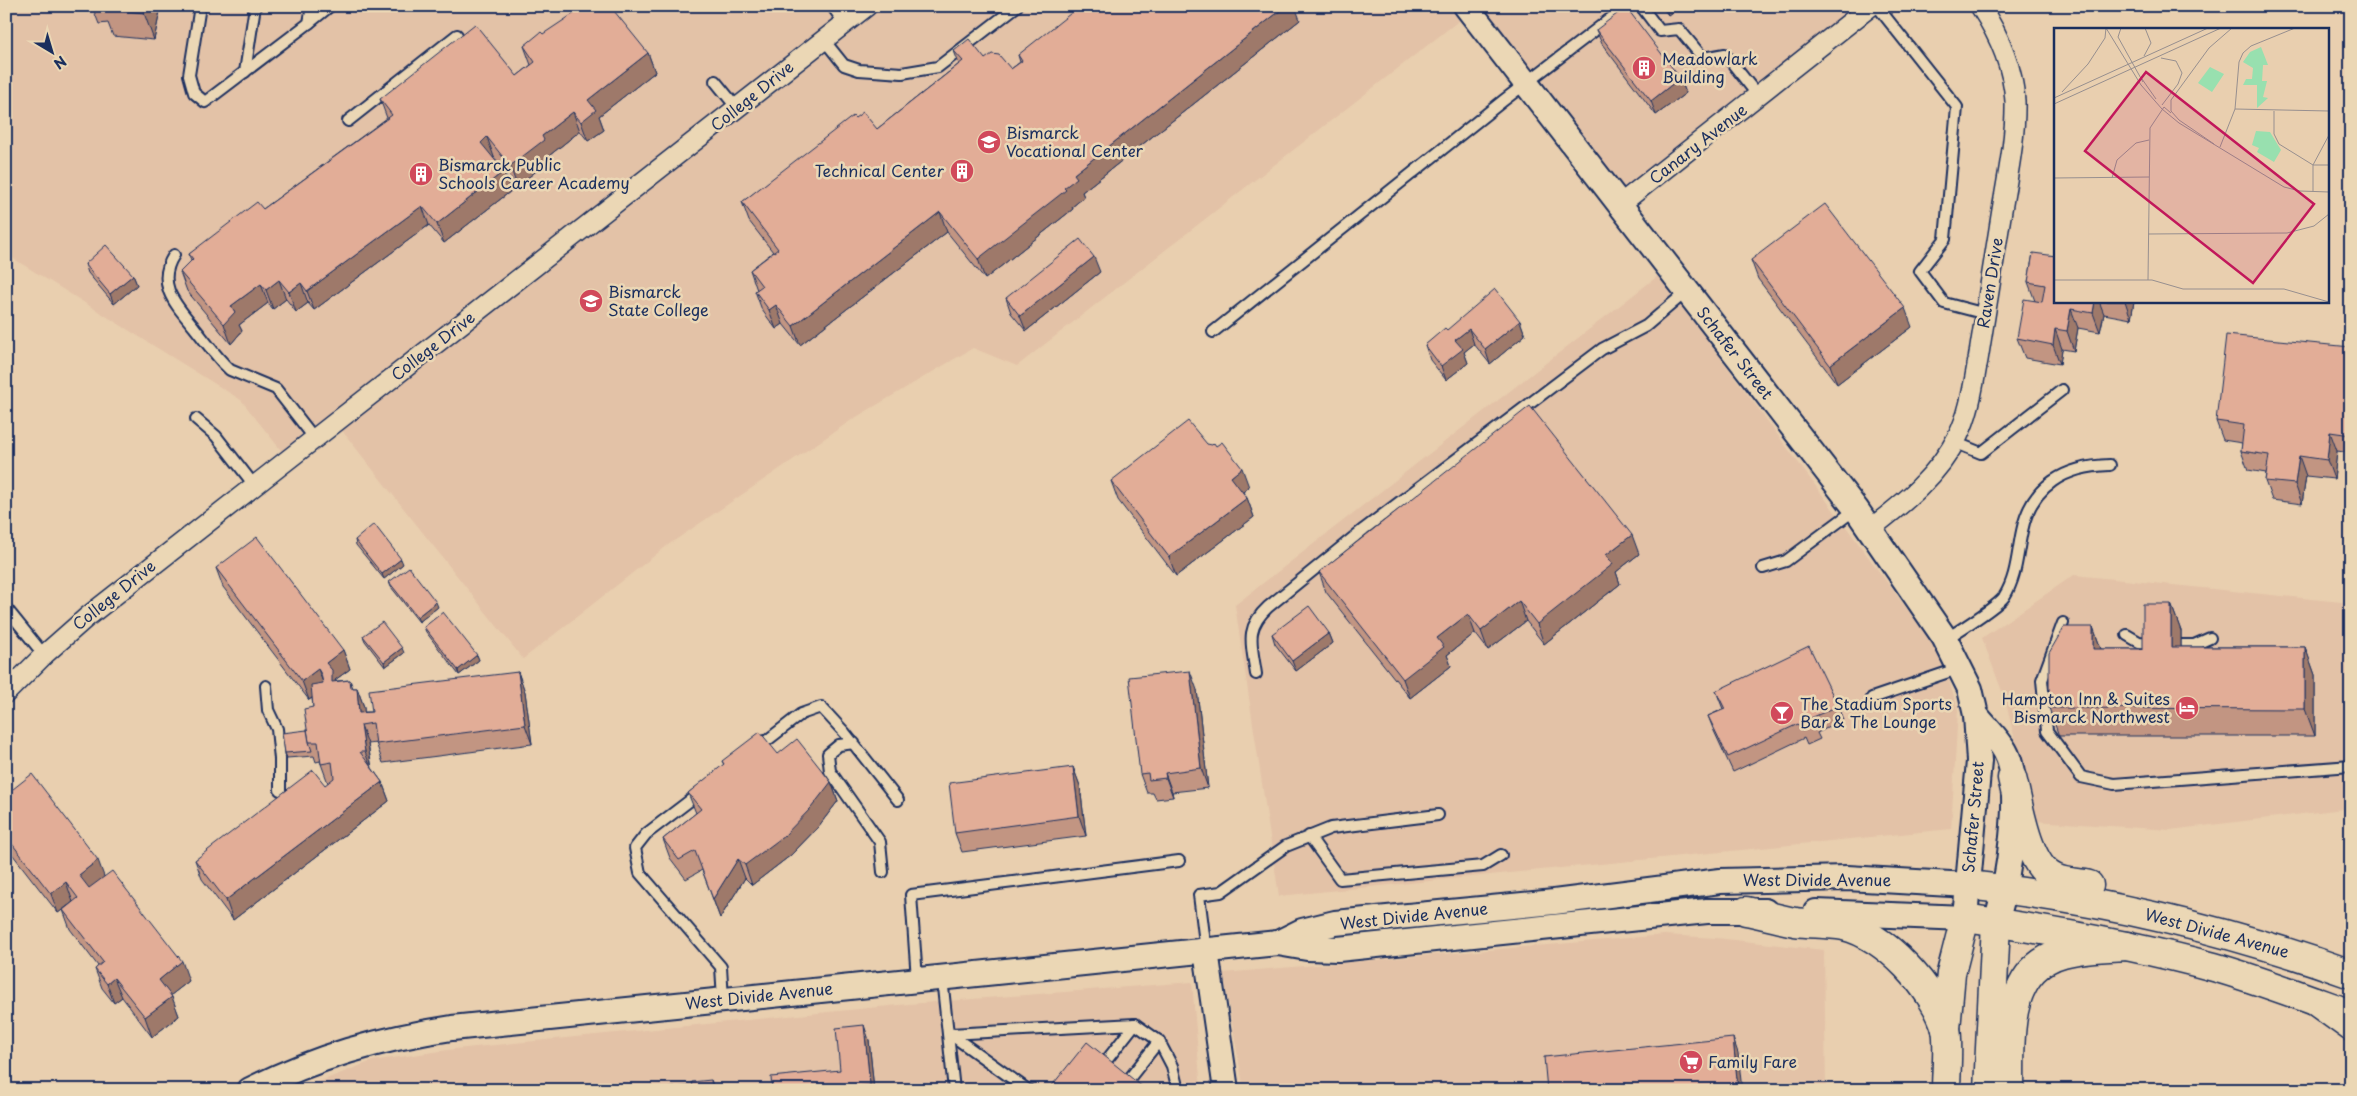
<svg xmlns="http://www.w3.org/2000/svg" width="2357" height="1096" viewBox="0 0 2357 1096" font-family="'Playpen Sans',sans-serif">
	<rect width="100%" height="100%" fill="#e9cfaf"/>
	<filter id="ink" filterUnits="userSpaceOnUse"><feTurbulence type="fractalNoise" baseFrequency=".02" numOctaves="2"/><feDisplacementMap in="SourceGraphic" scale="10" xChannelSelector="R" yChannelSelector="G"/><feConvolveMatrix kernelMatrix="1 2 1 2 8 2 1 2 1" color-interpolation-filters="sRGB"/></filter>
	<g filter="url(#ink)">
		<g fill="#e3c2a7">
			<path d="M6 6H1871L1618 206 1470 12 1017 366 973 348 853 419 668 545 523 659 336 423 288 459 241 400 6 254Z"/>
			<path d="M1659 275 1930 640 1944 664 1958 710 1951 829 1279 896 1235 605Z"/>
			<path d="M2074 575 2351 603V808L2170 830 2035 821 2005 699 1982 638Z"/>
			<path d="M1664 935 1716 938 1824 950 1826 1090H1244L1223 973Z"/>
			<path d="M1192 982 1201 1090H298L372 1061 455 1049 909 1004Z"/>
		</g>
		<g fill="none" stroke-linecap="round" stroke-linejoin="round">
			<g stroke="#1b2f5e" stroke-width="14">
				<g id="service">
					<path d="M200 6 189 75 194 93 205 102 309 23 312 6"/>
					<path d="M832 6 845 24"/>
					<path d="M1641 6 1660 31 1679 29 1703 58 1725 54 1759 97"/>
					<path d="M1877 6 1957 107 1945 239 1920 271 1944 303 1986 314"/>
					<path d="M309 23 330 6"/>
					<path d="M824 40 844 65 859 70 902 73 938 67 1017 6"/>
					<path d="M245 72 255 6"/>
					<path d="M715 81 737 108"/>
					<path d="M348 121 457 35"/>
					<path d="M174 255C155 284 176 305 194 327 204 340 213 352 224 364L230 370 276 389 315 439"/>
					<path d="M1213 332 1504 100 1627 6"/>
					<path d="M196 419 216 436 254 485"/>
					<path d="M1954 442 1981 453 2062 390"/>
					<path d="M1763 568 1786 561 1856 509"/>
					<path d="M6 608 44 655"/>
					<path d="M2063 623 2042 680 2047 731 2081 777 2114 784 2351 766"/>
					<path d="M2127 635 2139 642 2153 643"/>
					<path d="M1946 639C1958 631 1997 607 2004 597 2017 576 2017 554 2022 531 2031 485 2066 466 2110 465"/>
					<path d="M2181 645H2194L2210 638"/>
					<path d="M1256 674C1252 645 1244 629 1268 607L1364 529 1602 349 1646 326 1687 291"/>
					<path d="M266 686 268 710 277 729 280 759V790"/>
					<path d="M1872 698 1960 668"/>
					<path d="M854 743 839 745 828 754 830 771 880 842 883 872"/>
					<path d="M756 749 801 714 821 707 845 733 898 800"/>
					<path d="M701 792 646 834 635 848 640 873 721 967 723 999"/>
					<path d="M1309 836 1340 879 1483 866 1501 855"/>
					<path d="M1206 951 1199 895 1221 892 1286 846 1331 828 1438 815"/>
					<path d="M942 978 954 1090"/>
					<path d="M917 979 911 895 1179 861"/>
					<path d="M950 1034 1135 1024 1159 1041 1172 1066 1178 1090"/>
					<path d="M950 1034 1028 1090"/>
					<path d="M1106 1061 1135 1024"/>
					<path d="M1129 1079 1159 1041"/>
				</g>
			</g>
			<g stroke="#1b2f5e" stroke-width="22">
				<g id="minor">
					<path d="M1618 206 1871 6"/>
					<path d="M1870 529C1904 503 1938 476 1958 436 1970 412 1973 386 1978 360 1985 316 1992 273 1999 229 2005 187 2016 143 2015 101 2013 66 1999 35 1980 6"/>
					<path d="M6 693 44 655 87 617 867 6"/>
				</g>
			</g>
			<g stroke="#1b2f5e" stroke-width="28">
				<g id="tertiary">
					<path d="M1466 6 1856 509 1944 637 1970 689 1976 715 1979 761 1965 918 1816 912"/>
					<path d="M1976 715C1985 727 1998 738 2005 751 2025 786 2007 885 1996 923"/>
					<path d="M1278 943 1302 931 1335 923 1554 902 1720 881 1847 878 1968 885"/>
					<path d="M1206 951 1226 1090"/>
					<path d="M250 1090C316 1057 379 1039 452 1028L1278 943 1307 948 1338 949 1707 911H1765"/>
				</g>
			</g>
			<g stroke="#1b2f5e" stroke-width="31">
				<g id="secondary">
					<path d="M2012 778C2019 804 2027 867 2055 878 2065 883 2079 882 2089 885"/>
					<path d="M1968 885C2099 899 2226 929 2351 974"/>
					<path d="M1965 918C2049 930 2133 945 2214 967 2256 979 2296 994 2337 1009"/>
				</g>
			</g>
			<g stroke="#1b2f5e" stroke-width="31">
				<g id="motorway">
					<path d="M1746 911C1762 914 1779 919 1795 922 1811 924 1828 923 1844 926 1885 935 1935 989 1946 1029 1949 1042 1946 1075 1946 1090"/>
					<path d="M2315 1001 2351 1027"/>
					<path d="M1946 1029 1951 973 1965 918"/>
					<path d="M1988 1090 1996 923"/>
					<path d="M2010 1090C2011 1041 2003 969 2063 953 2084 947 2106 947 2127 946"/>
				</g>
			</g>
			<use href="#service" stroke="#ebd7b5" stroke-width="10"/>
			<use href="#minor" stroke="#ebd7b5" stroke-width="19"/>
			<use href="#tertiary" stroke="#ebd7b5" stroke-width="24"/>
			<use href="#secondary" stroke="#ebd7b5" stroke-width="28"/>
			<use href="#motorway" stroke="#ebd7b5" stroke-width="28"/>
		</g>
		<g fill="#c29582" stroke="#1b2f5e">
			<path d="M92 6H161L154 40 113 36 108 23 99 24Z"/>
			<path d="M1661 6H1680L1668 15Z"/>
			<path d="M1300 20 1082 192 1084 197 1072 207 1073 209 985 279 947 232 800 345 783 324 776 329 762 310 755 291 757 290 750 270 773 252 749 221 742 202 855 118 877 129 959 64 954 51 985 59 1011 69 1020 62 1018 55Z"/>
			<path d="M1596 30 1680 78 1686 93 1656 115 1602 44Z"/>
			<path d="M543 34 648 53 655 72 599 116 604 130 588 141 580 131 550 155 552 159 517 186 494 157 493 158 504 171 511 191 444 243 429 225 314 310 308 303 296 312 286 299 273 309 268 303 239 325 242 331 231 344 187 291 180 272 191 261 189 254 263 209 387 118 380 99 517 76 531 65 524 46Z"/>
			<path d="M2033 253 2056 301H2134L2131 319 2104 314 2100 332 2078 328 2074 351 2062 349 2060 364 2025 358 2017 338 2035 301 2028 282Z"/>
			<path d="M1751 260 1912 327 1837 384 1758 279Z"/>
			<path d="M85 264 133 275 137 285 114 304 88 273Z"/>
			<path d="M1100 272 1026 331 1011 313 1006 298Z"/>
			<path d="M1520 321 1525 335 1490 364 1474 344 1464 352 1468 363 1446 380 1430 360 1425 345 1447 330Z"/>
			<path d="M2351 347V453L2337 451 2334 479 2306 476 2302 504 2272 500 2265 481 2266 473 2248 470 2241 451 2242 443 2223 440 2216 421Z"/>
			<path d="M1207 444 1249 487 1243 492 1247 498 1254 517 1176 576 1118 500 1111 481Z"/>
			<path d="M355 540 403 564 384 579 356 545Z"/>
			<path d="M1639 554 1616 572 1620 584 1544 644 1526 621 1488 650 1475 633 1447 655 1451 666 1410 698 1326 592 1319 572Z"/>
			<path d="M216 568 343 650 350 669 335 680 336 681 350 680 353 688H357L364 707V712H372L518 672 525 692 532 744 383 763 376 743 368 744 372 768 382 782 389 801 233 920 202 879 195 860 329 783H328L320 761 316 762 314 756 287 758 285 753 307 730 313 707 312 698 309 700 223 587Z"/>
			<path d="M389 582 438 607 419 622 391 587Z"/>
			<path d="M2171 604 2181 631V647H2305L2315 675V736H2059L2049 708 2093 627 2101 649H2143Z"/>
			<path d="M424 627 477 655 479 660 459 675 426 632Z"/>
			<path d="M1329 633 1333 643 1296 671 1275 644 1272 634Z"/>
			<path d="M363 636 404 653 385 667 365 641Z"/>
			<path d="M1197 690 1208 788 1172 792 1173 797 1156 799 1153 793H1147L1140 774Z"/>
			<path d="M1716 691 1838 706 1843 720 1817 733 1820 739 1807 745 1804 738 1733 772 1714 731 1708 716 1723 709Z"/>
			<path d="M778 754 831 782 838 801 818 827 791 855 752 885 745 878 720 918 702 870 686 879 670 858 663 839 696 813 688 793 724 765 722 761Z"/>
			<path d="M1073 767 1080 786 1086 836 962 852 955 833Z"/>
			<path d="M6 791 104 876 189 981 171 995 179 1016 152 1037 122 997 114 1003 102 988 95 969 98 966 70 929 63 910 73 902 58 913 6 846Z"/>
			<path d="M869 1040 874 1090H772L840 1070Z"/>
		</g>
		<g fill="#9e796a" stroke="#1b2f5e">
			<path d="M146 6H161L154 40 144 13Z"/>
			<path d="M1286 6H1295L1300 20 1082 192 1084 197 1072 207 1073 209 985 279 978 259 1074 174Z"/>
			<path d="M1665 6H1680L1668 15Z"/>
			<path d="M648 53 655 72 599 116 604 130 588 141 581 122 588 100Z"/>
			<path d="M1680 78 1686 93 1656 115 1651 101Z"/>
			<path d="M573 112 580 131 550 155 552 159 517 186 510 166 542 136Z"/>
			<path d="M487 137 494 157 488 162 481 143Z"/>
			<path d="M504 171 511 191 444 243 437 224Z"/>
			<path d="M422 206 429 225 314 310 307 291Z"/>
			<path d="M940 212 947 232 800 345 793 326Z"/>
			<path d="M1094 257 1100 272 1026 331 1020 316Z"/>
			<path d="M133 275 137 285 114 304 110 294Z"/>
			<path d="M279 280 286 299 273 309 266 290Z"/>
			<path d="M301 283 308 303 296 312 289 292Z"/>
			<path d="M261 284 268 303 239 325 242 331 231 344 224 324 231 306Z"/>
			<path d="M2095 301H2099L2104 314 2100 332 2093 313Z"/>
			<path d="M2125 301H2134L2131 319Z"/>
			<path d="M776 305 783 324 776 329 769 310Z"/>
			<path d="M1905 308 1912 327 1837 384 1830 365Z"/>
			<path d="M2071 309 2078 328 2074 351 2067 331Z"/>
			<path d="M1520 321 1525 335 1490 364 1485 349Z"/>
			<path d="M1469 329 1474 344 1464 352 1468 363 1446 380 1441 366 1455 340Z"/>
			<path d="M2055 329 2062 349 2060 364 2053 345Z"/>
			<path d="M2330 432 2337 451 2334 479 2327 460Z"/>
			<path d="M2299 456 2306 476 2302 504 2295 484Z"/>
			<path d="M1242 468 1249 487 1238 496 1231 477Z"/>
			<path d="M1247 498 1254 517 1176 576 1169 557Z"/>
			<path d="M1632 535 1639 554 1616 572 1620 584 1544 644 1537 624 1606 555Z"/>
			<path d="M401 559 403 564 384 579 382 574Z"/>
			<path d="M1519 601 1526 621 1488 650 1481 631Z"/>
			<path d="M436 602 438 607 419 622 417 617Z"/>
			<path d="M2171 604 2181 631V675L2171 647Z"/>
			<path d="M1468 614 1475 633 1447 655 1451 666 1410 698 1403 679 1437 638Z"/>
			<path d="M2093 627 2103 655 2093 649Z"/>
			<path d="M1329 633 1333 643 1296 671 1292 661Z"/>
			<path d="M2305 647 2315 675V736L2305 709Z"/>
			<path d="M402 648 404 653 385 667 384 662Z"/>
			<path d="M343 650 350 669 335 680 339 689 332 682 326 663Z"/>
			<path d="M477 655 479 660 459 675 458 670Z"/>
			<path d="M318 669 325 688 309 700 302 681Z"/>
			<path d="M1190 671 1197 690 1208 788 1201 768Z"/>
			<path d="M518 672 525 692 532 744 525 725Z"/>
			<path d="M357 688 364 707 365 724 359 713Z"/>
			<path d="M361 725 368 744 372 771 365 752Z"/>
			<path d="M1073 767 1080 786 1086 836 1079 816Z"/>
			<path d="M1165 773 1172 792 1173 797 1166 778Z"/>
			<path d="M382 782 389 801 233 920 226 900Z"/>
			<path d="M831 782 838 801 818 827 791 855 752 885 745 865Z"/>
			<path d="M738 859 745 878 720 918 713 899Z"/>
			<path d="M98 860 105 879 86 894 79 875Z"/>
			<path d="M66 882 73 902 58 913 51 894Z"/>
			<path d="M182 961 189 981 166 999 159 980Z"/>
			<path d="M114 978 122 997 114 1003 107 984Z"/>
			<path d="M172 997 179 1016 152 1037 145 1017Z"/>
			<path d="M864 1025 869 1040 874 1090H871L870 1085Z"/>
			<path d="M1733 1038 1738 1053 1742 1090H1738Z"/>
			<path d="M711 1080 715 1090H712Z"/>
		</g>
		<g fill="#e2ad97" stroke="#1b2f5e">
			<path d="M103 6H146L144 13 102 8Z"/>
			<path d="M585 6H610L648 53 588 100 596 110 581 122 573 112 542 136 544 140 510 166 487 137 481 143 504 171 437 224 422 206 307 291 301 283 289 292 279 280 266 290 261 284 231 306 235 312 224 324 180 272 193 259 189 254 257 202 263 209 392 115 380 99 475 24 517 76 535 62 524 46 541 32 543 34Z"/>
			<path d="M1080 6H1286L1074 174 1077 178 1064 188 1066 190 978 259 940 212 793 326 776 305 769 310 755 291 762 286 750 270 778 249 742 202 853 116 855 118 863 112 877 129 963 61 954 51 969 39 985 59 992 54 999 55 1011 69 1022 61 1018 55Z"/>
			<path d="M1626 7 1680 78 1651 101 1596 30Z"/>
			<path d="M1825 204 1905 308 1830 365 1751 260Z"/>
			<path d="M1080 239 1094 257 1020 316 1006 298Z"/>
			<path d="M106 245 133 275 110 294 85 264Z"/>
			<path d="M2033 253 2056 256V301H2095L2093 313 2071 309 2067 331 2055 329 2053 345 2017 338 2024 299 2042 302 2045 285 2028 282Z"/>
			<path d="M1495 289 1520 321 1485 349 1469 329 1455 340 1463 349 1441 366 1425 345 1445 328 1447 330Z"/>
			<path d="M2226 335 2351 347V435L2330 432 2327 460 2299 456 2295 484 2265 481 2269 455 2241 451 2244 425 2216 421Z"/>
			<path d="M1530 406 1632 535 1606 555 1613 564 1537 624 1519 601 1481 631 1468 614 1437 638 1444 647 1403 679 1319 572Z"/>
			<path d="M1188 421 1207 444 1212 445 1214 443 1216 446 1222 442 1242 468 1231 477 1247 498 1169 557 1111 481Z"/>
			<path d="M374 524 401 559 382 574 355 540Z"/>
			<path d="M257 537 343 650 326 663 332 670V682L350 680 351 688H357L359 713 372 712 369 690 518 672 525 725 376 744 373 723 361 725 365 752H360L382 782 226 900 195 860 313 770 325 785 334 778 332 762 321 764 318 742H309L304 709 313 707 311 685 323 683 321 674 318 669 302 681 216 568Z"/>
			<path d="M409 567 436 602 417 617 389 582Z"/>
			<path d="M2143 604H2171V647H2305V709L2049 708V653L2064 627H2093V649H2143Z"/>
			<path d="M1309 606 1329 633 1292 661 1272 634Z"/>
			<path d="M443 612 477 655 458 670 424 627Z"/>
			<path d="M382 622 402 648 384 662 363 636Z"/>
			<path d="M1809 646 1838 706 1811 718 1814 725 1802 731 1798 724 1728 757 1708 716 1725 709 1716 691Z"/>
			<path d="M1190 671 1201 768 1165 773 1166 778 1149 780 1148 773 1140 774 1129 677Z"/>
			<path d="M307 730 309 742 312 751 285 753 282 733Z"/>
			<path d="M760 732 778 754 797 739 831 782 811 808 784 836 745 865 738 859 713 899 695 851 679 860 663 839 701 809 688 793 724 764 722 761Z"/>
			<path d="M1073 767 1079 816 955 833 949 783Z"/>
			<path d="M32 774 98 860 79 875 89 888 112 871 182 961 159 980 172 997 145 1017 114 978 107 984 95 969 103 962 63 910 78 898 66 882 51 894 6 836V791L8 793Z"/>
			<path d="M864 1025 870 1085 837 1090H772L771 1077 840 1070 836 1028Z"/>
			<path d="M1733 1038 1738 1090H1547L1544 1057Z"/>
			<path d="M1087 1042 1144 1088 1143 1090H1053L1050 1088Z"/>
			<path d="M711 1080 712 1090H654L693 1086 692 1082Z"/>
			<path d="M598 1084 599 1090H566V1087Z"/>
		</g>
	</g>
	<defs>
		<g id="building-disc" transform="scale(1.25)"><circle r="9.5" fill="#d1495b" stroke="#ebd7b5"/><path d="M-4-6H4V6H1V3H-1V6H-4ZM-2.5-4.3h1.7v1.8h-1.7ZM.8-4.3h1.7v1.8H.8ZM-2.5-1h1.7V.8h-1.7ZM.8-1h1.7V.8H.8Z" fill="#fff"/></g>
		<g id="school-disc" transform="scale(1.25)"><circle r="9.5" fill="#d1495b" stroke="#ebd7b5"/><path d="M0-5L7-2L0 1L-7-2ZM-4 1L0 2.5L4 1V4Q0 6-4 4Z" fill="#fff"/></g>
		<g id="university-disc" transform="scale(1.25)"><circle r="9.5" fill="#d1495b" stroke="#ebd7b5"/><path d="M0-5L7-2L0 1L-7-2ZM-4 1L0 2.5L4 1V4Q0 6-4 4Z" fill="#fff"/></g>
		<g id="hotel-disc" transform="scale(1.25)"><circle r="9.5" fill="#d1495b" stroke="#ebd7b5"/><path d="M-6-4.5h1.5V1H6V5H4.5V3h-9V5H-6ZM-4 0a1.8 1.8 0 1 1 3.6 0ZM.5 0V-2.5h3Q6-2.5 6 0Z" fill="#fff"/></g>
		<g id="bar-disc" transform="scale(1.25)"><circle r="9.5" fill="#d1495b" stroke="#ebd7b5"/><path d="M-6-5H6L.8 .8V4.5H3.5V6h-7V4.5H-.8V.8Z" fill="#fff"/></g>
		<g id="supermarket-disc" transform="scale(1.25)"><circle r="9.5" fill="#d1495b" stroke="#ebd7b5"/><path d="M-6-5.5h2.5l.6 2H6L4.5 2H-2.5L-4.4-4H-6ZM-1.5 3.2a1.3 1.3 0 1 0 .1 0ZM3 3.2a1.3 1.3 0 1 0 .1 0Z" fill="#fff"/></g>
	</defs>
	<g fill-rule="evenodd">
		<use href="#building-disc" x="1644" y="68"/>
		<use href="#school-disc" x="989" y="142"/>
		<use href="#building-disc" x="962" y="171"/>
		<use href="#building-disc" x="421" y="174"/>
		<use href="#university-disc" x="591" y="301"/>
		<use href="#hotel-disc" x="2187" y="708"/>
		<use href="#bar-disc" x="1782" y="713"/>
		<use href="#supermarket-disc" x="1691" y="1062"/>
	</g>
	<g text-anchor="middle" stroke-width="5" stroke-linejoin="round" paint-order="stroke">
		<g font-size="16" fill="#1b2f5e" stroke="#ebd7b5" text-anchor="start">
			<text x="1662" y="65">Meadowlark<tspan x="1662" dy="18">Building</tspan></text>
			<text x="1006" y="139">Bismarck<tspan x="1006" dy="18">Vocational Center</tspan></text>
			<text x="438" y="171">Bismarck Public<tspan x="438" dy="18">Schools Career Academy</tspan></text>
			<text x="944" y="177" text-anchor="end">Technical Center</text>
			<text x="608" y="298">Bismarck<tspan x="608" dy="18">State College</tspan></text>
			<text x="2170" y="705" text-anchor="end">Hampton Inn &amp; Suites<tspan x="2170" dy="18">Bismarck Northwest</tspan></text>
			<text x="1800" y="710">The Stadium Sports<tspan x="1800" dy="18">Bar &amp; The Lounge</tspan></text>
			<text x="1708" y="1068">Family Fare</text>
		</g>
		<g font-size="16" fill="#1b2f5e" stroke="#ebd7b5">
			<text transform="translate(752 96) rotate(-39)" y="6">College Drive</text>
			<text transform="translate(1698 144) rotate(-38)" y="6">Canary Avenue</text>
			<text transform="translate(1990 283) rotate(-81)" y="6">Raven Drive</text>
			<text transform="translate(433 346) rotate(-38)" y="6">College Drive</text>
			<text transform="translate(1735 353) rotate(52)" y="6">Schafer Street</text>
			<text transform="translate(114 595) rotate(-39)" y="6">College Drive</text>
			<text transform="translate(1973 817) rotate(-85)" y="6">Schafer Street</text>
			<text x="1817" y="886">West Divide Avenue</text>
			<text transform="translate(1414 916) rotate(-6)" y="6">West Divide Avenue</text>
			<text transform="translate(2217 933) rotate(15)" y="6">West Divide Avenue</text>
			<text transform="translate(759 996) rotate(-6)" y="6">West Divide Avenue</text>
		</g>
	</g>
	<g transform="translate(2054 28)">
		<rect width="275" height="275" fill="#e9cfaf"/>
		<path d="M207 19 214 37H209L208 53H213L209 69 214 70 203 80V57H189L192 51H198L199 40 189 34 196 24ZM156 39 170 46 158 64 144 55ZM202 103 216 104 227 122 220 134 203 124 205 120 198 117Z" fill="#98e0af"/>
		<path fill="none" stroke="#978f8f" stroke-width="1" d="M52 0 87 57 108 81M67 0 64 9 89 54M90 28 97 15 91 0M107 30 122 33 128 45 124 56 108 77M88 51 102 71M8 64 34 36 51 10 52 0M0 70 154 0M0 76 167 0M108 81 125 95 230 159 246 163 275 164M181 81 275 83M220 83V106L225 116 259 137H275M125 92 160 116M125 92 117 83V72L155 20 178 0M166 119 181 81 185 34 189 25 197 18 241 0M0 150 95 149M58 150 63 132 82 115 95 112M259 164V137L275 107M94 206 233 205 260 198 275 186M0 252H98L129 261H230L275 274M94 252 96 100 110 79 117 85"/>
		<path fill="#c2185b" fill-opacity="0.15" stroke="#c2185b" stroke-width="2.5" d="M92 44 260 176 199 255 31 123Z"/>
		<rect width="275" height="275" fill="none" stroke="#1b2f5e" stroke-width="2.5"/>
	</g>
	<rect width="2357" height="1096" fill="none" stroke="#ebd7b5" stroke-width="25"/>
	<rect x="12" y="12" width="2332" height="1071" fill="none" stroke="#1b2f5e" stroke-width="2" filter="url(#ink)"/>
	<g transform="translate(52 52) rotate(142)" stroke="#ebd7b5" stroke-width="4" paint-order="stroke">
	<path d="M0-4L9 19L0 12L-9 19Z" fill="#1b2f5e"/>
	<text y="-8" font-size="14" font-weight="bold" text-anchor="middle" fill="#1b2f5e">N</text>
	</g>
</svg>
